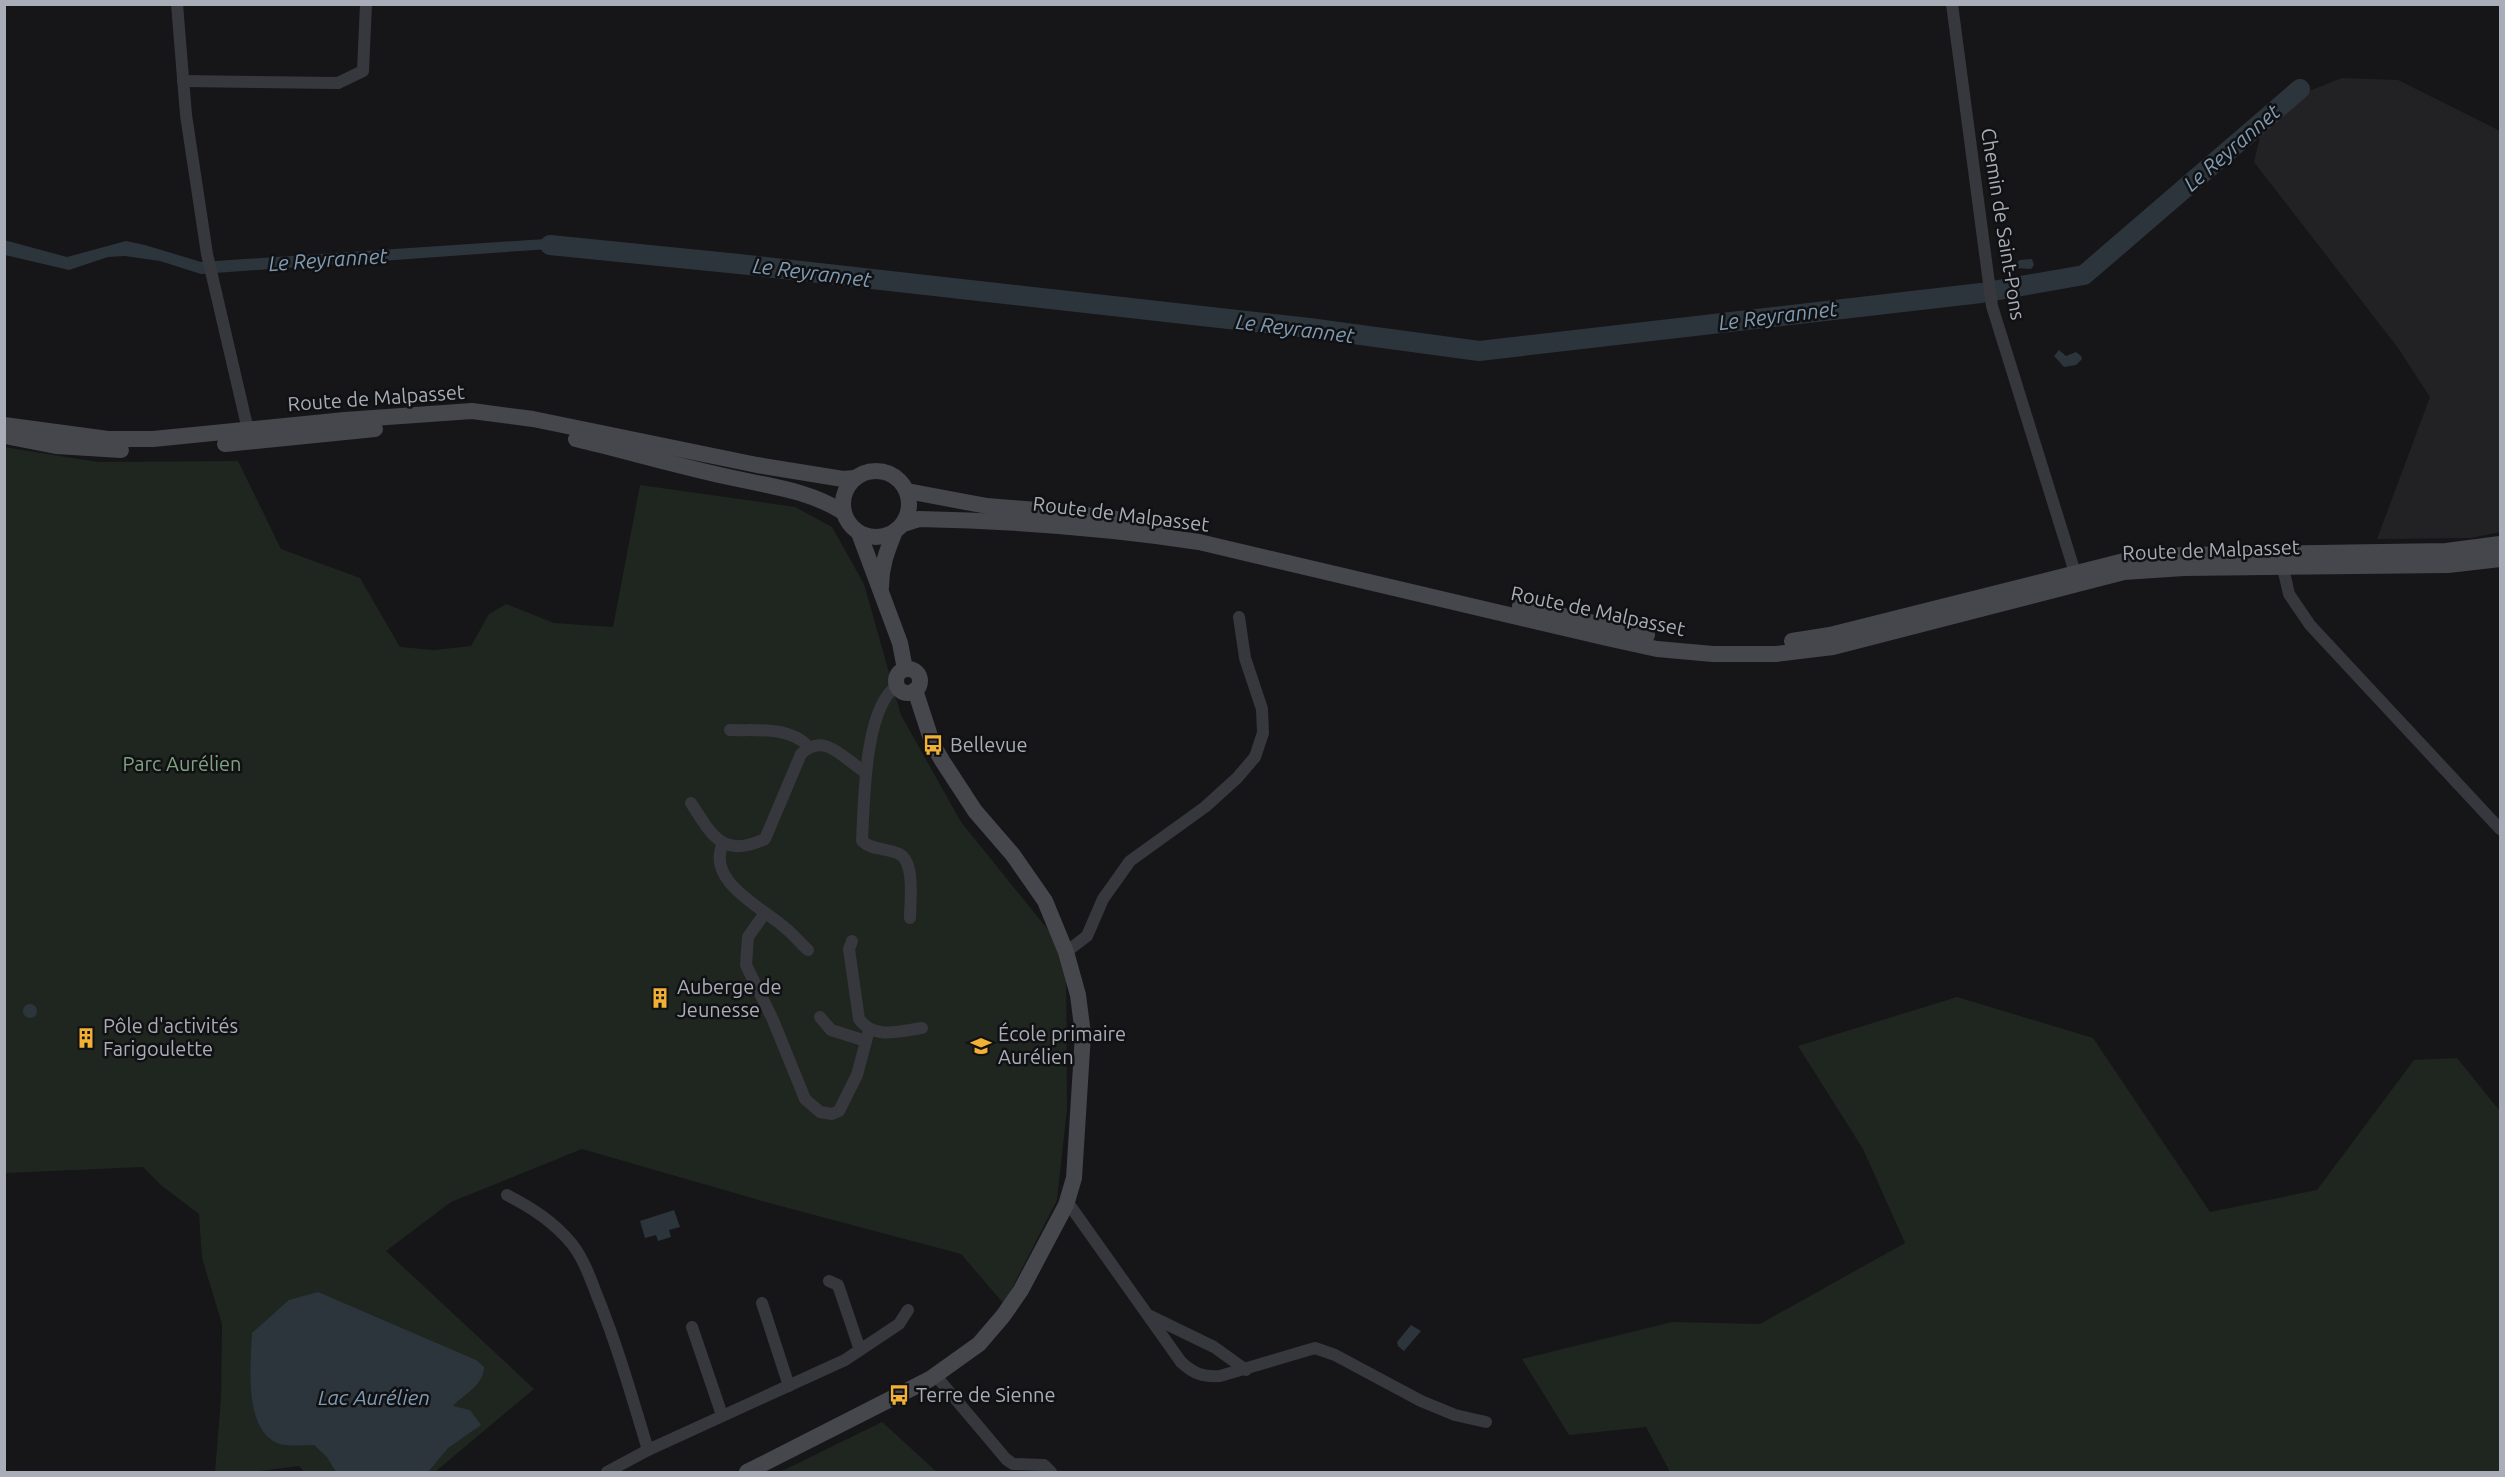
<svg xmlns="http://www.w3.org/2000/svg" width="2505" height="1477" viewBox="0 0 2505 1477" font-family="Ubuntu,sans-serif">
	<rect width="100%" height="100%" fill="#161618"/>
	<path fill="#222225" d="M2342 78 2398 80 2500 131V532L2471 538 2377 539 2430 397 2398 348 2254 162 2264 121 2309 91Z"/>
	<g fill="#1e261f">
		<path d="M4 447 98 462 238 461 281 549 360 578 400 647 434 650 471 646 489 614 506 604 554 623 613 627 640 485 795 507 832 527 864 584 901 715 961 822 1066 952 1067 1109 1057 1200 1004 1304 961 1254 773 1204 582 1149 451 1202 386 1251 534 1389 435 1472H304L299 1466 253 1472H215L221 1398 222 1324 202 1258 199 1214 162 1186 143 1167 5 1173Z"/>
		<path d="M1957 997 2093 1038 2210 1212 2317 1190 2414 1060 2457 1058 2500 1111V1472H1670L1646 1427 1569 1435 1522 1359 1672 1322 1760 1324 1905 1243 1863 1149 1798 1046Z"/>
		<path d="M882 1422 937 1472H780Z"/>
	</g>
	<g fill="#2c353c">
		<path d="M560 238 575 244 574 251 566 248 520 251 201 274 160 261 125 256 108 257 69 270 5 255 4 240 67 257 126 241 145 245 201 262Z"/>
		<path d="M2032 259 2034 265 2031 269 2016 268V263L2020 260Z"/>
		<path d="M2059 350 2066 356 2076 352 2081 356 2082 359 2076 365 2064 367 2054 356Z"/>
		<circle cx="30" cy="1011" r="7"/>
		<path d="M674 1210 680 1227 669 1230 671 1237 658 1241 656 1235 645 1238 640 1221Z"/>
		<path d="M318 1292 476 1360 484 1367C484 1385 464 1394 453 1406L470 1410 481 1425 448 1448 428 1472H336L327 1457 314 1445C304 1445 286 1447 277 1443 243 1428 251 1362 252 1333L289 1300Z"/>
		<path d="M1411 1325 1421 1331 1404 1351 1398 1346 1397 1342Z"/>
	</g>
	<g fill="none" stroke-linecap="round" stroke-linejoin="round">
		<path stroke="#2c353c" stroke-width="20" d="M550 245 739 264 1309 328 1479 351 1981 293 2084 275 2300 89"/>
		<g stroke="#37383d" stroke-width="12">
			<path d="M177 4 186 115 207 254 248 430"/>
			<path d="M1952 4 1992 306 2077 579"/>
			<path d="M183 81 338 83 363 71 366 4"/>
			<path d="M2283 568 2289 594 2310 625 2500 829"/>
			<path d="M897 686C864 707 864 804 862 841 872 850 884 848 897 853 916 859 910 901 910 918"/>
			<path d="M730 730C757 731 788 726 808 746"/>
			<path d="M691 803C712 835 722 859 765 839L801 754C824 731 844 759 865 772"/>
			<path d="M723 844C705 881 763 908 784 927 793 934 800 943 808 950"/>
			<path d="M765 913 748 937 746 965 773 1020 805 1099 820 1112 832 1114 839 1111 857 1075 869 1030"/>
			<path d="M852 941 849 949 859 1019C874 1040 899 1031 922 1028"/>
			<path d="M1066 952 1087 936 1103 899 1130 861 1205 807 1237 778 1255 757 1263 733 1262 709 1245 658 1239 617"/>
			<path d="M820 1017 831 1030 866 1041"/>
			<path d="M507 1195C532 1208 554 1222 572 1244 583 1258 590 1277 596 1293 617 1344 632 1397 648 1450"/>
			<path d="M1066 1205 1071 1207 1181 1362C1194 1374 1203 1377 1220 1376L1315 1348 1335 1355 1421 1401 1455 1415 1486 1422"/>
			<path d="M829 1281 838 1285 860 1350"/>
			<path d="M762 1303 789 1386"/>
			<path d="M1148 1315 1214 1347 1246 1370"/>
			<path d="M692 1327 722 1415"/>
			<path d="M936 1376 1006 1459 1013 1464 1044 1465 1051 1472"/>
			<path d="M607 1472 648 1450 845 1360 899 1324 908 1310"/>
		</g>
		<g stroke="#45474d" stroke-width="16">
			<path d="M4 425 108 439H153L345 420 472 411 533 419 757 465 843 479 854 478"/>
			<path d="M10 437 56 446 121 450"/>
			<path d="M576 439C626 451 675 465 724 476 766 486 807 489 843 512"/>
			<path d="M225 444 375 429"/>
			<circle cx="876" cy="504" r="33"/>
			<path d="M907 491 987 506 1061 512 1156 524"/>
			<path d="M903 524 919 519C1013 521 1106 528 1199 542L1607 638 1657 649 1713 654H1776L1833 647 2124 572 2184 568 2448 565 2500 559"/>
			<path d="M859 533 900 643 905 669"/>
			<path d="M881 587C881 566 887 551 895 531"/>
			<path d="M1520 606 1647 635"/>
			<path d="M1792 641 1830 635 2128 560 2183 555 2446 551 2500 544"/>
			<circle cx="908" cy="681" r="12"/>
			<path d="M747 1472 930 1379 979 1344 1003 1316 1021 1290 1066 1205 1074 1178 1083 1034 1078 995 1066 952 1045 901 1013 855 975 811 943 762 933 745 915 690"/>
		</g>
	</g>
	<defs>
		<g id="bus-bare" transform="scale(1.62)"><path d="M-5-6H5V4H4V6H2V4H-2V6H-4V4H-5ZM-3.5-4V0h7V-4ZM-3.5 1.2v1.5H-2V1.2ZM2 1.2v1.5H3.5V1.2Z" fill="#f2b134" stroke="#111113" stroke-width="2.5" paint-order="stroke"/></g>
		<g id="building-bare" transform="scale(1.62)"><path d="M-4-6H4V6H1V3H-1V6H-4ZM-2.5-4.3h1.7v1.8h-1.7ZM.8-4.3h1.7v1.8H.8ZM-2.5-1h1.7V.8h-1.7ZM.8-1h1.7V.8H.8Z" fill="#f2b134" stroke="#111113" stroke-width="2.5" paint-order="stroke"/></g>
		<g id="school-bare" transform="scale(1.62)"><path d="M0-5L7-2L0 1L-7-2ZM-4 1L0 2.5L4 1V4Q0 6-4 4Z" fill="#f2b134" stroke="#111113" stroke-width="2.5" paint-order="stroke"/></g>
	</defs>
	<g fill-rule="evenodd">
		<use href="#bus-bare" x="933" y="745"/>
		<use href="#building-bare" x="660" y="998"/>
		<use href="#building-bare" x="86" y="1038"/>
		<use href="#school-bare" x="981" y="1046"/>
		<use href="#bus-bare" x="899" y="1395"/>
	</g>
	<g text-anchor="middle" stroke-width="5" stroke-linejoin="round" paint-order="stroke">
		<g font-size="20" fill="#a8adb8" stroke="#111113">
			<text transform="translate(2003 224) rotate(81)" y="7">Chemin de Saint-Pons</text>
			<text transform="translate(376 398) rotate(-4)" y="7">Route de Malpasset</text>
			<text transform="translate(1121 514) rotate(7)" y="7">Route de Malpasset</text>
			<text transform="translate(2211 550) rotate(-2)" y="7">Route de Malpasset</text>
			<text transform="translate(1598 611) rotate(12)" y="7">Route de Malpasset</text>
		</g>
		<g font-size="20" fill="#a8adb8" stroke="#111113" text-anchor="start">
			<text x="950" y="752">Bellevue</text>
			<text x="677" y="994">Auberge de<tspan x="677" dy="23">Jeunesse</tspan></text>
			<text x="103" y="1033">Pôle d'activités<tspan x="103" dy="23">Farigoulette</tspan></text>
			<text x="998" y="1041">École primaire<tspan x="998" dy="23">Aurélien</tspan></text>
			<text x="916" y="1402">Terre de Sienne</text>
		</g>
		<g font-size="20" fill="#7fa381" stroke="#111113">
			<text x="182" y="771">Parc Aurélien</text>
		</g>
		<g font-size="21" font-style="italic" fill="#7f9bb3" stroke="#111113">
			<text transform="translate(2232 148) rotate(-41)" y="7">Le Reyrannet</text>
			<text transform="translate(328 260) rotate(-4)" y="7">Le Reyrannet</text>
			<text transform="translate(812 273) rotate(7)" y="7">Le Reyrannet</text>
			<text transform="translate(1778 316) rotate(-7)" y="7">Le Reyrannet</text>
			<text transform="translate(1295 329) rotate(7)" y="7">Le Reyrannet</text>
			<text x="374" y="1405">Lac Aurélien</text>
		</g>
	</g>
	<rect width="2505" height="1477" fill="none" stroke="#a8adb8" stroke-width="12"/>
</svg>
